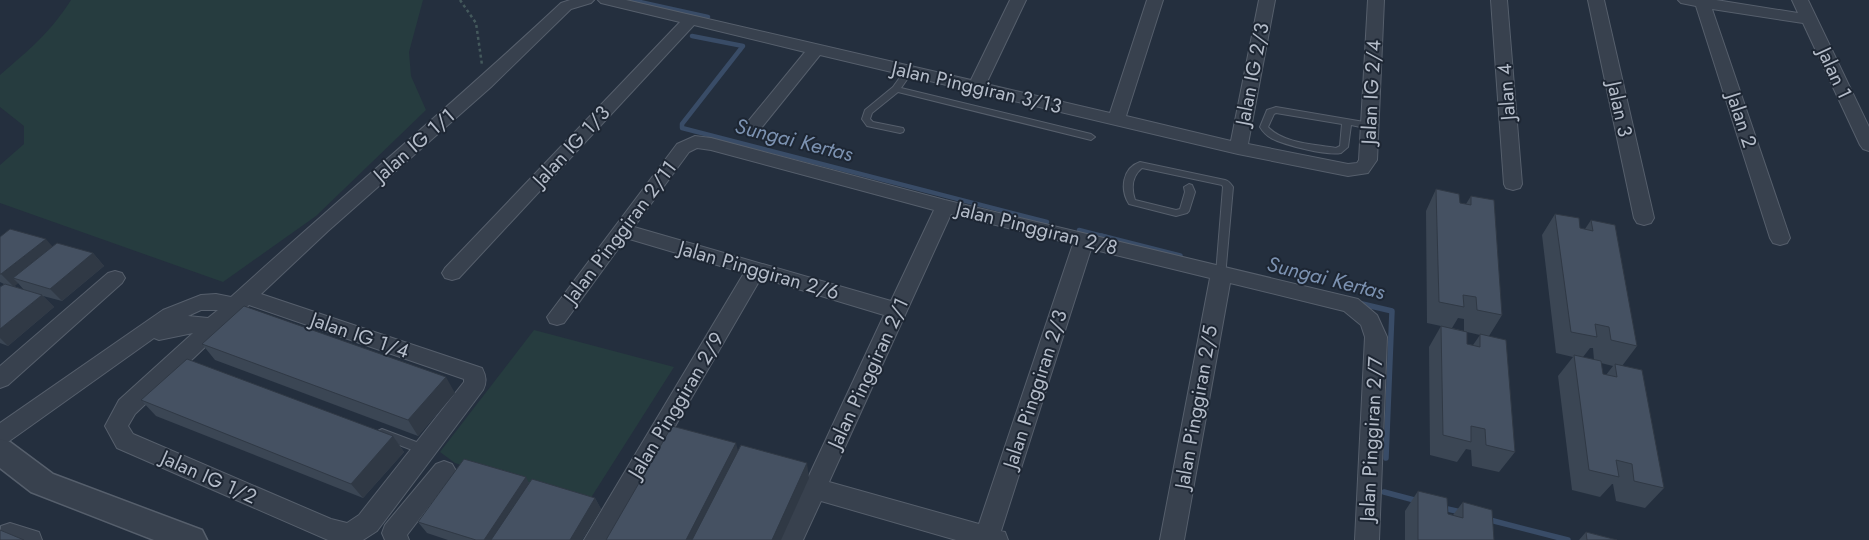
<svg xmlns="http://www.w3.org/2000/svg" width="1869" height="540" viewBox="0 0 1869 540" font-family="Jost,sans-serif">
	<rect width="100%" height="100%" fill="#242f3e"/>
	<g fill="#263c3f">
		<path d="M71 0H423L409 52 411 76 426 110 316 216 223 282 0 203V165L24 144V126L0 107V75C30 49 49 34 71 0Z"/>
		<path d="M534 330 674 367 587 504 455 463 440 452Z"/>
	</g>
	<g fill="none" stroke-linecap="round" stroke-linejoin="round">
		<g stroke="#394c67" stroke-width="4.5">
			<path d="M631 0 708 17"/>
			<path d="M692 36 743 46 682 124V128L1047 222"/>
			<path d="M1079 230 1106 237"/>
		</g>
		<g stroke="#394c67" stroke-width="5.5">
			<path d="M1101 236 1180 256"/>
			<path d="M1358 303 1392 311 1386 458"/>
			<path d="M1384 492 1418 501"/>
			<path d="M1443 508 1461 512"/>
			<path d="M1486 519 1568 540"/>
		</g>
		<g stroke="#565f6c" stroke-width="2">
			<g id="service">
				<path d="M906 69H912L913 71 901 88 1091 134 1095 137 1091 140 898 92 872 113 870 119 873 122 903 128 904 130 903 132 900 133 867 126 862 119 865 110 893 87Z"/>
				<path d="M1276 107 1370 123 1374 126 1370 129 1351 125 1348 147 1341 153C1327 156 1284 145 1271 138 1266 135 1263 132 1260 127L1267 110ZM1276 113 1342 124 1340 146 1336 148C1315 144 1284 144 1268 127L1274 114Z"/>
				<path d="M1140 162 1225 180C1229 181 1230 183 1233 187L1225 277H1217L1216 274 1223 187 1222 185 1142 168C1132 176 1131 188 1135 200L1176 210 1180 209 1185 192 1184 187 1189 184 1192 185 1195 192 1189 211 1187 213 1176 216 1129 204C1120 190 1122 168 1140 162Z"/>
				<path d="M382 429 427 446 429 449 427 452 423 454 378 437 376 434 378 431Z"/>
			</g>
		</g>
		<g stroke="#565f6c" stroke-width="2">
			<g id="minor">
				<path d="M570 0H594L591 3 571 9 491 87 328 231 261 294 482 368C486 376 487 382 483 390L377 531 363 540H328L117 448 105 426 119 400 193 333 159 340 154 338 8 442 0 445V423L163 310 201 295 216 294 231 297C340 198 453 104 561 3ZM249 305 464 379V382L359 515 347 523 331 519 133 434 128 426 135 414ZM201 310H218L208 318 188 316Z"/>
				<path d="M598 0H626L971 80 1010 0H1026L986 84 1110 113 1147 0H1163L1126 116 1231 141 1259 0H1275L1248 144 1348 164 1357 163 1359 160 1368 0H1384L1377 160 1368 173 1348 176 1238 154 820 55 758 132H746L743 128 746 124 805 52 694 25 459 278 452 280 445 278 442 273 445 268 680 22 601 3Z"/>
				<path d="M1491 0H1507L1522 184 1520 188 1513 190 1506 188 1504 184Z"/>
				<path d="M1588 0H1604L1654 218 1651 223 1644 225 1637 223 1634 218Z"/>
				<path d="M1678 0H1716L1798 13 1792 0H1808L1869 127V151L1863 149 1860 145 1803 23 1712 9 1790 238 1787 243 1780 245 1773 243 1770 238 1696 6 1681 3Z"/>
				<path d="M695 136 711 138 945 200 1358 299 1377 315 1387 337 1379 540H1355L1365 337 1361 325 1344 311 1230 283 1184 540H1160L1210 278 1091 249 1001 531 1005 532 1008 540H956L821 501 803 540H779L884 315 761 278 609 540H584L744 273 626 238 564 323 557 325 550 323 547 317 677 144ZM697 148 711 150 934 210 891 301 634 227 689 152ZM951 214 1073 244 979 524 829 482Z"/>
				<path d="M115 271 122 273 125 278 122 283 8 385 0 388V366L108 273Z"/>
				<path d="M444 461 452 464 456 471 407 535 409 540H385L382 533 385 525 436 464Z"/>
				<path d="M10 523 39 532 42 540H0L1 526Z"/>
			</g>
		</g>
		<g stroke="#565f6c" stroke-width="3">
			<path id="tertiary" d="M0 439 10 442 53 474 202 530 207 540H154L31 492 0 468Z"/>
		</g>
		<path stroke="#44595c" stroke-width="2.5" stroke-dasharray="3 3" stroke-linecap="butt" d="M460 0 476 23 482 65"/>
		<use href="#service" fill="#38414e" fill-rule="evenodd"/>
		<use href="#minor" fill="#38414e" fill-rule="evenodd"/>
		<use href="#tertiary" fill="#38414e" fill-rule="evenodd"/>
	</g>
	<g fill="#3b4654" fill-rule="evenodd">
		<path d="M1436 189 1460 203 1466 204 1471 196 1502 315 1489 336 1515 452 1499 472 1472 466 1471 450 1466 449 1457 462 1430 455 1429 347 1441 326 1427 323 1426 211ZM1458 318 1464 319V331L1452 328ZM1467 332 1480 335 1473 345 1467 344Z"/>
		<path d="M1555 214 1580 228 1585 229 1591 220 1637 346 1622 366 1664 488 1645 508 1616 501 1613 484H1612L1600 497 1572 490 1558 376 1573 357 1556 353 1542 235ZM1590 348H1593L1594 360 1583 357ZM1601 363 1613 366 1606 375 1603 374Z"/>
		<path d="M0 237 93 253 104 266 62 301 43 296 54 307 8 346 0 343V287L4 284 0 282ZM18 283 24 290 14 286Z"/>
		<path d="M202 344 455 393 418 436 215 360Z"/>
		<path d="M141 400 393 436 404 452 363 498 156 416Z"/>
		<path d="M529 482 595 498 601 509 582 540H448L427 533 418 522Z"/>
		<path d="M1418 491 1448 514 1453 515 1463 502 1494 540H1405V511Z"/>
		<path d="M1586 532 1617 540H1579Z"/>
	</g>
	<g fill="#303945">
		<path d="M46 239 57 252 13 278 18 283 14 287 1 274Z"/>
		<path d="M93 253 104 266 62 301 50 289Z"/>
		<path d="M42 295 54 307 8 346 0 338V329Z"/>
		<path d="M446 377 455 393 418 436 408 420Z"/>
		<path d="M393 436 404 452 363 498 351 484Z"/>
		<path d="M736 443 740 459 698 540H686Z"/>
		<path d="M807 463 809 478 781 540H772Z"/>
		<path d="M526 477 532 489 499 540H484Z"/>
		<path d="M595 498 601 509 582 540H570Z"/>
	</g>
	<g fill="#455162" stroke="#303945">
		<path d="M1436 189 1459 194 1460 203 1471 205V196L1494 200 1502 315 1477 310 1476 297 1463 295 1464 307 1439 302Z"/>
		<path d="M1555 214 1579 218 1580 228 1593 231 1591 220 1615 225 1637 346 1611 340 1609 327 1595 324 1597 337 1571 332Z"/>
		<path d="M10 229 46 239 1 274H0V237Z"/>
		<path d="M57 243 93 253 50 289 13 278Z"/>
		<path d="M5 284 42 295 0 329V287Z"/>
		<path d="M244 306 446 377 408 420 202 344Z"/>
		<path d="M1441 326 1467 332V344L1480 347V334L1506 340 1515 452 1486 445 1485 429 1471 426V442L1443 435Z"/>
		<path d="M1574 355 1601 361 1603 374 1617 377 1615 364 1642 370 1664 488 1634 481 1632 464 1616 460 1619 477 1589 470Z"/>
		<path d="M187 359 393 436 351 484 141 400Z"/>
		<path d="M672 426 736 443 686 540H606Z"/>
		<path d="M741 445 807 463 772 540H692Z"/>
		<path d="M464 459 526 477 484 540H476L418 522Z"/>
		<path d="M532 479 595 498 570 540H491Z"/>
		<path d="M1418 491 1447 498 1448 514 1463 518V502L1492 510 1494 540H1418Z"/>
		<path d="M0 530 24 540H0Z"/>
		<path d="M1586 532 1617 540H1587Z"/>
	</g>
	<g text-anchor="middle" stroke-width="4" stroke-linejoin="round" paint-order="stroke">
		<g font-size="20" fill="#b4bcc9" stroke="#1d2633">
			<text transform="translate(1835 73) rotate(65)" y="7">Jalan 1</text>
			<text transform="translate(1252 74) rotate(-79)" y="7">Jalan IG 2/3</text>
			<text transform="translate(977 87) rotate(13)" y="7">Jalan Pinggiran 3/13</text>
			<text transform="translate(1371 92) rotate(-87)" y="7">Jalan IG 2/4</text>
			<text transform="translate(1506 92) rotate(-94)" y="7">Jalan 4</text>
			<text transform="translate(1620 109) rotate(78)" y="7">Jalan 3</text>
			<text transform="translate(1742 120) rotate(72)" y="7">Jalan 2</text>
			<text transform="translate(414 145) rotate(-41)" y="7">Jalan IG 1/1</text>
			<text transform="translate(571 146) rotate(-47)" y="7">Jalan IG 1/3</text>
			<text transform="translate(1037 228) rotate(14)" y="7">Jalan Pinggiran 2/8</text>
			<text transform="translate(620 232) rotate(-53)" y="7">Jalan Pinggiran 2/11</text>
			<text transform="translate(759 270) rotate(16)" y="7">Jalan Pinggiran 2/6</text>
			<text transform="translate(360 335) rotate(19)" y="7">Jalan IG 1/4</text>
			<text transform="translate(868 373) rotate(-65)" y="7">Jalan Pinggiran 2/1</text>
			<text transform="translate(1035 389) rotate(-72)" y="7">Jalan Pinggiran 2/3</text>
			<text transform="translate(676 405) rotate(-59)" y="7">Jalan Pinggiran 2/9</text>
			<text transform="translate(1196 407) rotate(-80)" y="7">Jalan Pinggiran 2/5</text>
			<text transform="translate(1371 439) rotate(-87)" y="7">Jalan Pinggiran 2/7</text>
			<text transform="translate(209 477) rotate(24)" y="7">Jalan IG 1/2</text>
		</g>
		<g font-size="21" font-style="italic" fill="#7c92b1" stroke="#1d2633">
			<text transform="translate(794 140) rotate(14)" y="7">Sungai Kertas</text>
			<text transform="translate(1326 278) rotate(14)" y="7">Sungai Kertas</text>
		</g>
	</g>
</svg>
